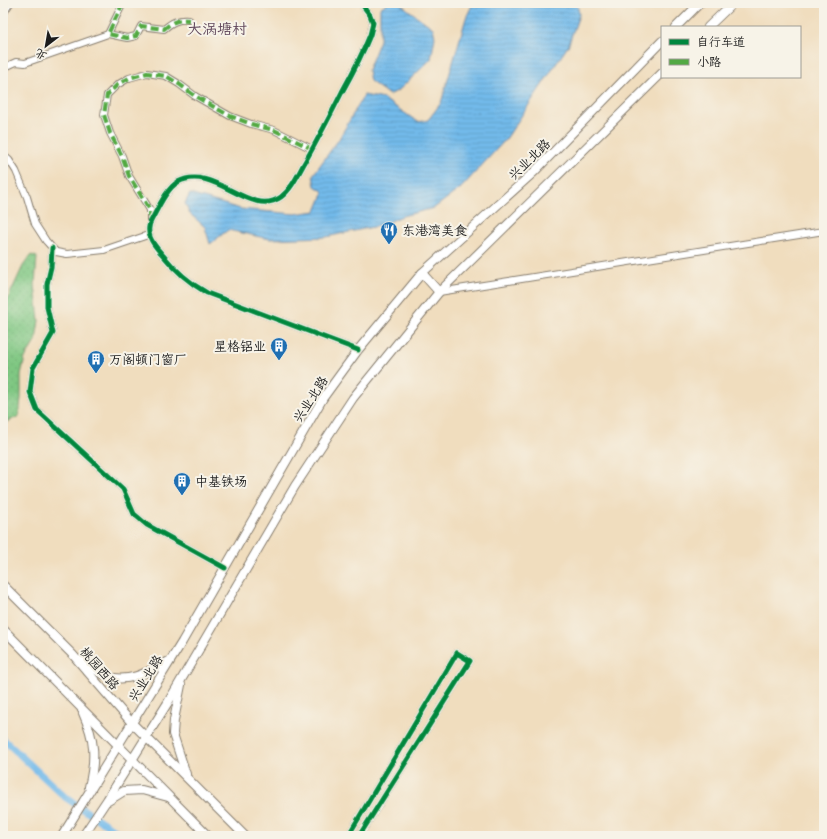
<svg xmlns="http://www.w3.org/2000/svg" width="827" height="839" viewBox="0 0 827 839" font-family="'Architects Daughter','LXGW WenKai TC',sans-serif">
	<defs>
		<pattern id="grass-dots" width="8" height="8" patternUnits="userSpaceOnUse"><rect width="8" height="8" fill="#7fc782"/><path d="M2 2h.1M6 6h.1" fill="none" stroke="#6daa70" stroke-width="1.8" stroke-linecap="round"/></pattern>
		<pattern id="water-rules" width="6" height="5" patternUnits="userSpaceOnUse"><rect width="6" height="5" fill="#72baea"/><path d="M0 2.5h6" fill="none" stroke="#629fc8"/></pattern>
	</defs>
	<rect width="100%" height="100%" fill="#f7f3e8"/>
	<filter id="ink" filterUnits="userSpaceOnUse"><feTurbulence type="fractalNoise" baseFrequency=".025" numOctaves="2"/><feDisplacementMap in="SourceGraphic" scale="8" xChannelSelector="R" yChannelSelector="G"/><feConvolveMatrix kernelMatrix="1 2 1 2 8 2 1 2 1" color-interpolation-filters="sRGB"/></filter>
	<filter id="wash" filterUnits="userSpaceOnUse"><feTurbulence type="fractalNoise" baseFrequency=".012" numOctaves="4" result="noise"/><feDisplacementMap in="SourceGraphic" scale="16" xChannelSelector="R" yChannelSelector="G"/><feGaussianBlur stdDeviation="0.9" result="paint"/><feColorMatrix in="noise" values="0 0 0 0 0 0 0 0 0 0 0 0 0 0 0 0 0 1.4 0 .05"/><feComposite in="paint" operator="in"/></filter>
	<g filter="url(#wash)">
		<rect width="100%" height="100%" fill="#f0ddbe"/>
		<path fill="url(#grass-dots)" stroke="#4e724f" d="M31 255 37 257 35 285 39 320 36 340 25 358 21 374V398L19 416 3 424V309L23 266Z"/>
		<g fill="url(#water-rules)" stroke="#476b83">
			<path d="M387 3H399L433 28 435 37 431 59 399 90 389 95 370 81 368 70 380 40V8Z"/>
			<path d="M473 3H577L579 15 568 46 506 139 461 188 434 208 402 216 382 225 326 237 270 239 228 230 210 244 205 227 189 213 185 203 190 194 241 209 295 214 316 211 324 192 315 186 313 175 339 139 364 95 384 99 418 122 428 120 441 103 466 18Z"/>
		</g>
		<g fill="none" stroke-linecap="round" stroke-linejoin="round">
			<path stroke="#72baea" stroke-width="7" d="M3 739 65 797 117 832 120 836"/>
		</g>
	</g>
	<g filter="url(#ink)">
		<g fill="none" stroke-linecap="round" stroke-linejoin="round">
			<g stroke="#867c6d" stroke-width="8">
				<g id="minor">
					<path d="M3 14 10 3"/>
					<path d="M108 34 123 3"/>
					<path d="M3 68 16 62 25 63 108 34 127 38 136 36 141 26 164 29C172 22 178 19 189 20"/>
					<path d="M3 155 9 160 16 171 27 197 35 224 46 241 56 252 67 254 104 250 148 235"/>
					<path d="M150 222V210L129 176 122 156 110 133 104 115 107 95 117 85 129 78 147 73 166 76 179 84 195 96 230 116 251 124 274 130 312 149"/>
					<path d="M52 248 51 267 47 284V307L53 333 33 368 30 392 37 410 123 489 134 514 147 525 225 568"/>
					<path d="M439 292 824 231"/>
					<path d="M358 350 207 293C189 283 174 269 161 253 152 243 144 232 152 219 158 208 167 188 178 182 214 163 250 219 281 197 292 189 298 174 305 162 318 139 330 116 342 92 352 74 362 55 370 35L373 23 370 15 361 3"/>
					<path d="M348 836 457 653 470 661 359 836"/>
				</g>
			</g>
			<g stroke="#867c6d" stroke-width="10">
				<g id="major">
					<path d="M676 27 700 3"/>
					<path d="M708 27 733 3"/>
					<path d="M422 273 439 292"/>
					<path d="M3 585 73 655 131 722 245 836"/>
					<path d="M3 629 208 836"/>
					<path d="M81 660C89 665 97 672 105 675 127 685 150 671 169 661"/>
					<path d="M181 685 174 720 173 734 186 774"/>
					<path d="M83 713C95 740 96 758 89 787"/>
					<path d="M108 801 124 791 142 790 168 797"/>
					<path d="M62 836 182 642 323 398 358 350 422 273 534 172 662 41"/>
					<path d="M83 836 107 800 167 704 295 486 353 398 439 292 662 73"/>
				</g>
			</g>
			<use href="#minor" stroke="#fff" stroke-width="6"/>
			<use href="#major" stroke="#fff" stroke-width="8"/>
			<g stroke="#52a943" stroke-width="4" stroke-dasharray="8 4" stroke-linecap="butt">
				<path d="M123 3 108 34 127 38 136 36 141 26 164 29C172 22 178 19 189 20"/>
				<path d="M150 220V210L129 176 122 156 110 133 104 115 107 95 117 85 129 78 147 73 166 76 179 84 195 96 230 116 251 124 274 130 312 149"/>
			</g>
			<g stroke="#f7f3e8" stroke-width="8">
				<g id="cycleway">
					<path d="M52 248 51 267 47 284V307L53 333 33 368 30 392 37 410 123 489 134 514 147 525 225 568"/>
					<path d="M358 350 207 293C189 283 174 269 161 253 152 243 144 232 152 219 158 208 167 188 178 182 214 163 250 219 281 197 292 189 298 174 305 162 318 139 330 116 342 92 352 74 362 55 370 35L373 23 370 15 361 3"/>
					<path d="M348 836 457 653 470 661 359 836"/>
				</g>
			</g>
			<use href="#cycleway" stroke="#00873e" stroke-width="5"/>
		</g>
	</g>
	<defs>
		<g id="restaurant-pin" transform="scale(0.9)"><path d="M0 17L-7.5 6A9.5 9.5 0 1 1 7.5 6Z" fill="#1f6fb2" stroke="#f7f3e8"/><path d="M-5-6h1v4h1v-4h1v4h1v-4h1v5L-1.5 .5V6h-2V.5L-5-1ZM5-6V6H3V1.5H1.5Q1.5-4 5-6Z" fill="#fff"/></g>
		<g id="building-pin" transform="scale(0.9)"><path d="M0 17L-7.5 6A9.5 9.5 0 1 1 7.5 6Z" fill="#1f6fb2" stroke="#f7f3e8"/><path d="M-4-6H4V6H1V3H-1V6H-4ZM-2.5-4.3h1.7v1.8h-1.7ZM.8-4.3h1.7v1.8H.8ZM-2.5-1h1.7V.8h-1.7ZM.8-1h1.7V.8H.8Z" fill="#fff"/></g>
	</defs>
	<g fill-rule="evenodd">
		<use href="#restaurant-pin" x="389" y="230"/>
		<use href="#building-pin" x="279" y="346"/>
		<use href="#building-pin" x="96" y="359"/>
		<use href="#building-pin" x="182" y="481"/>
	</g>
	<g text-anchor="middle" stroke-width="4" stroke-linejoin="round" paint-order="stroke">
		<g font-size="13" fill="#1c1c1c" stroke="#f7f3e8">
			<text transform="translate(529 159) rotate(-44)" y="5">兴业北路</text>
			<text transform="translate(310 399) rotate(-57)" y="5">兴业北路</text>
			<text transform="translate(100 668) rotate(49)" y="5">桃园西路</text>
			<text transform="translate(145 678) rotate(-58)" y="5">兴业北路</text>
		</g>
		<g font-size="13" fill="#1c1c1c" stroke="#f7f3e8" text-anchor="start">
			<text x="402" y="235">东港湾美食</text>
			<text x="266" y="351" text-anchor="end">星格铝业</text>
			<text x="109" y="364">万阁顿门窗厂</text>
			<text x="195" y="486">中基铁场</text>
		</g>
		<g font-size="15" fill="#61485c" stroke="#f7f3e8">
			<text x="217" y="34">大涡塘村</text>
		</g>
	</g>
	<rect width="827" height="839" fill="none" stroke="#f7f3e8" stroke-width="16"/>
	<rect x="661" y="26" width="140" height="52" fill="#f7f3e8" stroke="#9f9d96"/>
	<rect x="669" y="39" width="20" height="6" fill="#00873e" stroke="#9f9d96"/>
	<text x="697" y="46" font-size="12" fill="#1c1c1c">自行车道</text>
	<rect x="669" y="59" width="20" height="6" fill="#52a943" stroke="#9f9d96"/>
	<text x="697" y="66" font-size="12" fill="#1c1c1c">小路</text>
	<g transform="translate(46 46) rotate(211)" stroke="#f7f3e8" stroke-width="3" paint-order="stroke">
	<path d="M0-3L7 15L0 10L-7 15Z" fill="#1c1c1c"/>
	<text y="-6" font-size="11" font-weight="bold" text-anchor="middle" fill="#1c1c1c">北</text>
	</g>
</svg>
